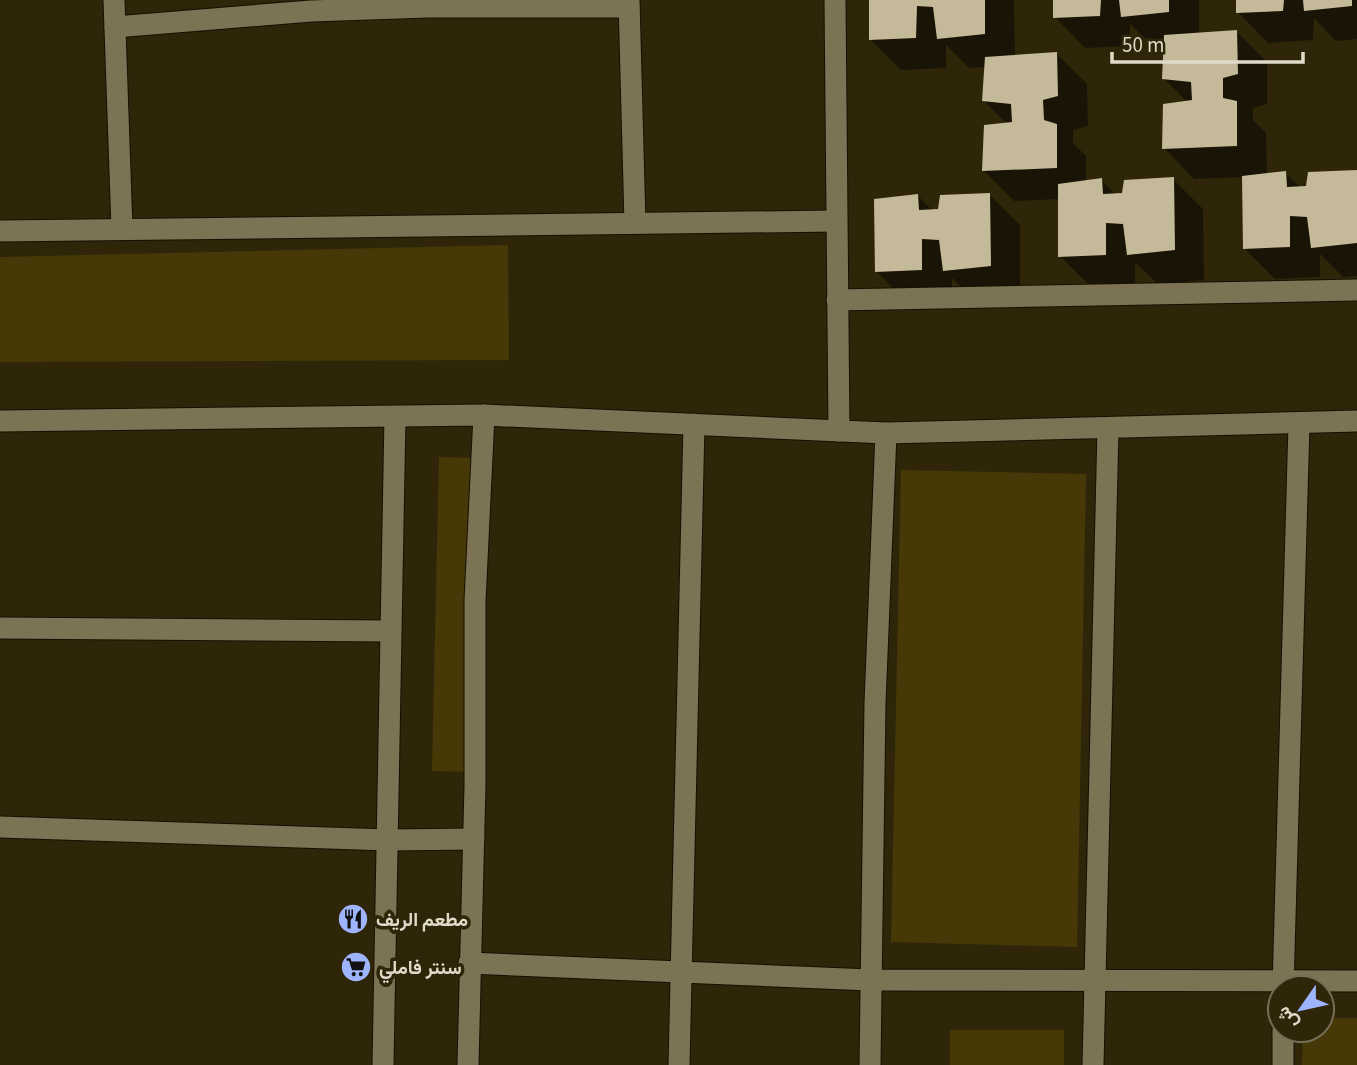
<svg xmlns="http://www.w3.org/2000/svg" width="1357" height="1065" viewBox="0 0 1357 1065" font-family="'Source Sans 3',Vazirmatn,sans-serif">
	<rect width="100%" height="100%" fill="#2f260a"/>
	<g fill="#463907">
		<path d="M508 245 509 360 0 362V257Z"/>
		<path d="M439 457 478 458 471 772 432 771Z"/>
		<path d="M901 470 1086 474 1077 947 891 942Z"/>
		<path d="M1322 1018H1357V1065H1302L1303 1030H1322Z"/>
		<rect x="950" y="1030" width="114" height="35"/>
	</g>
	<g fill="#0007">
		<path d="M871 0H1014L1015 57 1057 54 1087 84 1088 126 1073 130V143L1086 156V182L1101 180 1116 195 1173 179 1203 209 1204 280 1159 285 1135 262V284L1090 286 1060 256V199L1014 201 984 171 1008 125 983 100 986 67 969 68 946 45V68L901 70 871 40Z"/>
		<path d="M1055 0H1199V34L1237 32 1267 62V104L1253 108V120L1266 133 1267 175 1285 173 1301 188 1357 172V276L1343 277 1320 254V277L1275 279 1244 248V177L1194 179 1164 148 1188 103 1164 78 1166 45 1153 46 1130 24V46L1085 48 1055 17Z"/>
		<path d="M1238 0H1357V39L1336 41 1314 18 1313 40 1268 43 1238 12Z"/>
		<path d="M990 195 1020 225V296L975 301 952 278V300L907 302 876 271 918 196 933 211Z"/>
	</g>
	<g fill="#c4ba9a">
		<path d="M869 0H985V34L937 39 933 7 917 6 916 38 869 40Z"/>
		<path d="M1053 0H1101L1100 16 1053 18Z"/>
		<path d="M1119 0H1169V12L1121 17Z"/>
		<path d="M1236 0H1284L1283 11 1236 13Z"/>
		<path d="M1303 0H1352V6L1304 11Z"/>
		<path d="M1237 30 1238 74 1223 78V98L1237 101V146L1162 149 1163 104 1192 100 1191 82 1162 79 1164 35Z"/>
		<path d="M1057 52 1058 96 1043 100 1044 120 1057 124V168L982 171 984 125 1012 122 1011 104 982 101 985 57Z"/>
		<path d="M1357 170V243L1311 248 1307 217 1290 216V247L1243 249 1242 176 1286 171 1287 187 1306 186 1308 172Z"/>
		<path d="M1174 177 1175 250 1127 255 1123 224 1106 223V255L1058 257V184L1102 178 1103 194 1122 193 1124 180Z"/>
		<path d="M990 193 991 266 943 271 939 240 922 239V270L875 272 874 199 918 194 919 210 938 209 940 195Z"/>
	</g>
	<g fill="none" stroke-linecap="round" stroke-linejoin="round">
		<g stroke="#170f00" stroke-width="23">
			<g id="minor">
				<path d="M114 0 122 229"/>
				<path d="M629 0 635 223"/>
				<path d="M835 0 839 431"/>
				<path d="M115 27 311 11 428 7H629"/>
				<path d="M0 231 836 221"/>
				<path d="M837 300 1357 290"/>
				<path d="M0 421 484 415 886 433 1357 421"/>
				<path d="M0 628 391 631"/>
				<path d="M0 827 388 840 474 839"/>
				<path d="M469 963 870 980 1357 981"/>
				<path d="M1283 988 1299 424"/>
				<path d="M383 1065 395 417"/>
				<path d="M468 1065 475 786V601L484 415"/>
				<path d="M679 1065 694 424"/>
				<path d="M870 1065 875 703 886 433"/>
				<path d="M1093 1065 1108 428"/>
				<path d="M1283 1065V1030"/>
			</g>
		</g>
		<use href="#minor" stroke="#7c7355" stroke-width="21"/>
	</g>
	<defs>
		<g id="restaurant-disc" transform="scale(1.575)"><circle r="9.5" fill="#9eb4fd" stroke="#2f260a"/><path d="M-5-6h1v4h1v-4h1v4h1v-4h1v5L-1.5 .5V6h-2V.5L-5-1ZM5-6V6H3V1.5H1.5Q1.5-4 5-6Z" fill="#111"/></g>
		<g id="supermarket-disc" transform="scale(1.575)"><circle r="9.5" fill="#9eb4fd" stroke="#2f260a"/><path d="M-6-5.5h2.5l.6 2H6L4.5 2H-2.5L-4.4-4H-6ZM-1.5 3.2a1.3 1.3 0 1 0 .1 0ZM3 3.2a1.3 1.3 0 1 0 .1 0Z" fill="#111"/></g>
	</defs>
	<g fill-rule="evenodd">
		<use href="#restaurant-disc" x="353" y="919"/>
		<use href="#supermarket-disc" x="356" y="967"/>
	</g>
	<g text-anchor="middle" stroke-width="7" stroke-linejoin="round" paint-order="stroke">
		<g font-size="19" font-weight="bold" fill="#dfdaca" stroke="#2f260a" text-anchor="start">
			<text x="376" y="926">مطعم الريف</text>
			<text x="379" y="974">سنتر فاملي</text>
		</g>
	</g>
	<g transform="translate(1301 1009) rotate(236)"><circle r="33" fill="#2f260a" stroke="#756e57" stroke-width="2"/>
	<path d="M0-5L12 26L0 18L-12 26Z" fill="#9eb4fd"/>
	<text y="-10" font-size="19" font-weight="bold" text-anchor="middle" fill="#dfdaca">ش</text>
	</g>
	<path d="M1112 52v10h191v-10" fill="none" stroke="#dfdaca" stroke-width="3.5"/>
	<text x="1122" y="52" font-size="21" fill="#dfdaca" stroke="#2f260a" stroke-width="5" paint-order="stroke">50 m</text>
</svg>
